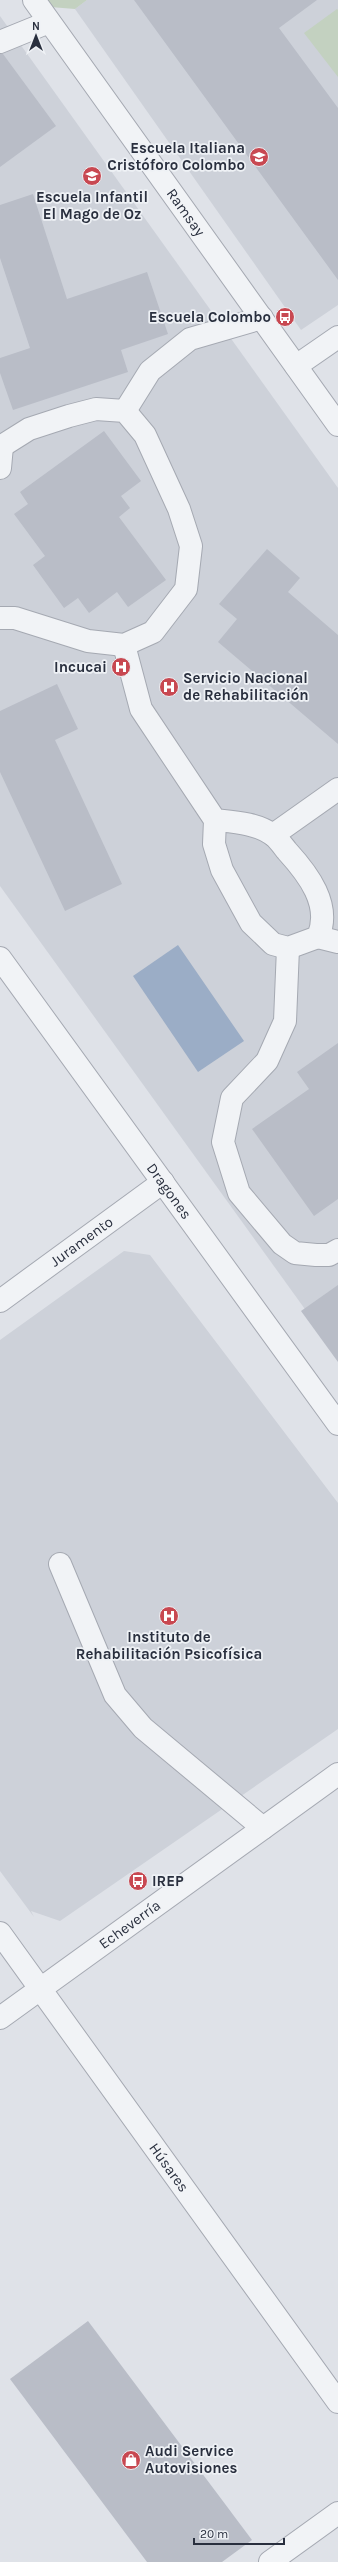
<svg xmlns="http://www.w3.org/2000/svg" width="338" height="2562" viewBox="0 0 338 2562" font-family="Karla,sans-serif">
	<rect width="100%" height="100%" fill="#dfe2e8"/>
	<g fill="#cdd1d9">
		<path d="M87 0H338V305L301 330 75 9Z"/>
		<path d="M0 16 338 488V1355L0 886Z"/>
		<path d="M124 1251 150 1255 338 1503V1729L60 1921 31 1911 34 1917 0 1871V1340Z"/>
	</g>
	<g fill="#c3d1c0">
		<path d="M34 0H87L75 9 38 6Z"/>
		<path d="M337 9 338 10V77L304 33Z"/>
	</g>
	<path fill="#9badc6" d="M178 945 244 1041 198 1072 133 976Z"/>
	<g fill="#b9bdc7">
		<path d="M134 0H317L279 28 338 108V280Z"/>
		<path d="M0 54H3L56 126 0 167Z"/>
		<path d="M33 194 67 299 147 272 168 334 121 350 128 372 13 410 0 373V358L30 348 0 258V205Z"/>
		<path d="M104 431 141 481 121 496 130 508 119 517 166 580 128 607 117 592 89 613 78 598 64 608 33 565 45 556 14 514 28 504 20 492Z"/>
		<path d="M267 549 300 578 288 592 338 635V744L218 642 237 619 219 604Z"/>
		<path d="M57 684 78 729 55 740 122 884 65 911 0 772V711Z"/>
		<path d="M338 1043V1199L314 1216 252 1129 309 1089 297 1072Z"/>
		<path d="M338 1285V1362L301 1311Z"/>
		<path d="M88 2321 252 2540 222 2562H147L10 2379Z"/>
	</g>
	<g fill="none" stroke-linecap="round" stroke-linejoin="round">
		<g stroke="#a5a9b2" stroke-width="24">
			<g id="minor">
				<path id="s1" d="M34 0 338 425"/>
				<path d="M0 42 49 22"/>
				<path d="M296 366 338 337"/>
				<path d="M125 411 150 371 190 339 262 318"/>
				<path d="M0 468 2 446"/>
				<path d="M0 618H15L88 641 124 645 153 632 186 589 191 546 179 509 145 435 125 411 96 409 69 416 29 429 2 446"/>
				<path d="M124 645 141 709 215 820 214 844 222 870 251 923 273 944 288 948 318 937C332 905 308 874 287 851 283 846 278 839 273 835 257 823 234 822 215 820"/>
				<path d="M273 835 338 789"/>
				<path d="M318 937 338 942"/>
				<path d="M288 948 285 1021 267 1061 232 1098 223 1142 239 1193 282 1244 295 1253 316 1255H329L338 1250"/>
				<path id="s2" d="M0 958 338 1424"/>
				<path id="s3" d="M0 1301 163 1182"/>
				<path d="M60 1564 115 1695 143 1728 263 1828"/>
				<path id="s4" d="M0 1933 338 2402"/>
				<path id="s5" d="M0 2018 338 1774"/>
				<path d="M270 2562 338 2513"/>
			</g>
		</g>
		<use href="#minor" stroke="#f1f3f6" stroke-width="22"/>
	</g>
	<defs>
		<g id="school-disc" transform="scale(1)"><circle r="9.5" fill="#c84851" stroke="#eef1f5"/><path d="M0-5L7-2L0 1L-7-2ZM-4 1L0 2.5L4 1V4Q0 6-4 4Z" fill="#fff"/></g>
		<g id="bus-disc" transform="scale(1)"><circle r="9.5" fill="#c84851" stroke="#eef1f5"/><path d="M-5-6H5V4H4V6H2V4H-2V6H-4V4H-5ZM-3.5-4V0h7V-4ZM-3.5 1.2v1.5H-2V1.2ZM2 1.2v1.5H3.5V1.2Z" fill="#fff"/></g>
		<g id="hospital-disc" transform="scale(1)"><circle r="9.5" fill="#c84851" stroke="#eef1f5"/><path d="M-5-5h3v3.5h4V-5h3V5h-3V1.5h-4V5h-3Z" fill="#fff"/></g>
		<g id="shop-disc" transform="scale(1)"><circle r="9.5" fill="#c84851" stroke="#eef1f5"/><path d="M-5-2.5h2.3a2.7 3.5 0 0 1 5.4 0H5L5.5 6h-11ZM-1.5-2.5h3a1.5 2.3 0 0 0-3 0Z" fill="#fff"/></g>
	</defs>
	<g fill-rule="evenodd">
		<use href="#school-disc" x="259" y="157"/>
		<use href="#school-disc" x="92" y="176"/>
		<use href="#bus-disc" x="285" y="317"/>
		<use href="#hospital-disc" x="121" y="667"/>
		<use href="#hospital-disc" x="169" y="687"/>
		<use href="#hospital-disc" x="169" y="1616"/>
		<use href="#bus-disc" x="138" y="1881"/>
		<use href="#shop-disc" x="131" y="2460"/>
	</g>
	<g text-anchor="middle" stroke-width="3.5" stroke-linejoin="round" paint-order="stroke">
		<g font-size="15" font-weight="bold" fill="#292f3e" stroke="#eef1f5" text-anchor="end">
			<text x="245" y="153">Escuela Italiana<tspan x="245" dy="17">Cristóforo Colombo</tspan></text>
			<text x="92" y="202" text-anchor="middle">Escuela Infantil<tspan x="92" dy="17">El Mago de Oz</tspan></text>
			<text x="271" y="322">Escuela Colombo</text>
			<text x="107" y="672">Incucai</text>
			<text x="183" y="683" text-anchor="start">Servicio Nacional<tspan x="183" dy="17">de Rehabilitación</tspan></text>
			<text x="169" y="1642" text-anchor="middle">Instituto de<tspan x="169" dy="17">Rehabilitación Psicofísica</tspan></text>
			<text x="152" y="1886" text-anchor="start">IREP</text>
			<text x="145" y="2456" text-anchor="start">Audi Service<tspan x="145" dy="17">Autovisiones</tspan></text>
		</g>
		<g font-size="15" fill="#292f3e" stroke="#eef1f5">
			<text dy="5" stroke="none"><textPath href="#s1" startOffset="261">Ramsay</textPath></text>
			<text dy="5" stroke="none"><textPath href="#s2" startOffset="288">Dragones</textPath></text>
			<text dy="5" stroke="none"><textPath href="#s3" startOffset="101">Juramento</textPath></text>
			<text dy="5" stroke="none"><textPath href="#s5" startOffset="160">Echeverría</textPath></text>
			<text dy="5" stroke="none"><textPath href="#s4" startOffset="289">Húsares</textPath></text>
		</g>
	</g>
	<g transform="translate(36 36)" stroke="#eef1f5" stroke-width="3" paint-order="stroke">
	<path d="M0-3L7 15L0 10L-7 15Z" fill="#292f3e"/>
	<text y="-6" font-size="11" font-weight="bold" text-anchor="middle" fill="#292f3e">N</text>
	</g>
	<path d="M194 2538v6h90v-6" fill="none" stroke="#292f3e" stroke-width="2"/>
	<text x="200" y="2538" font-size="12" fill="#292f3e" stroke="#eef1f5" stroke-width="3" paint-order="stroke">20 m</text>
</svg>
